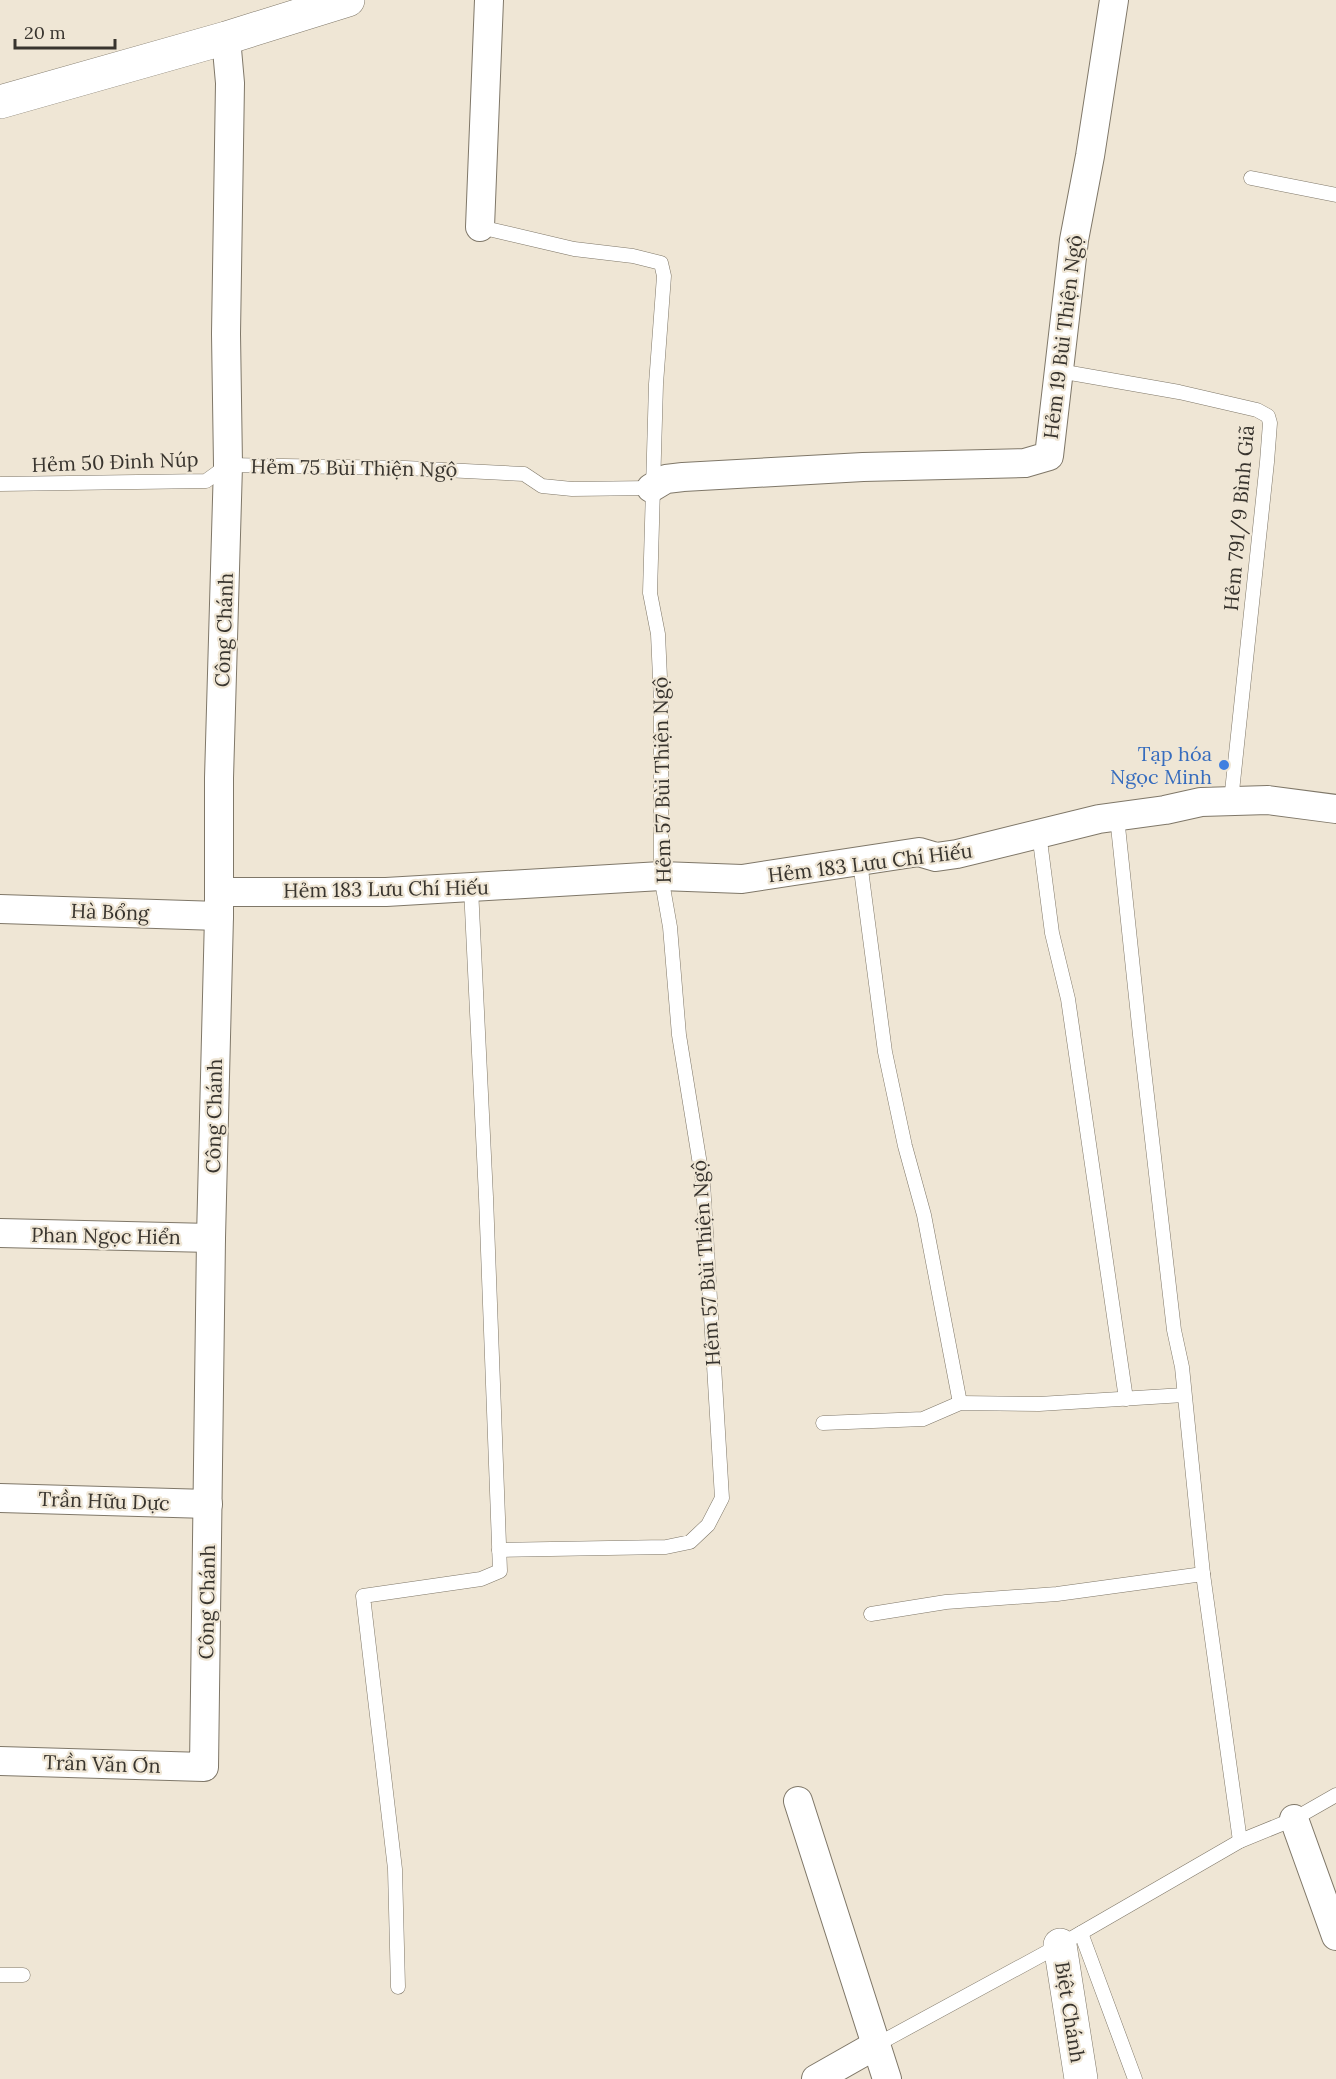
<svg xmlns="http://www.w3.org/2000/svg" width="1336" height="2079" viewBox="0 0 1336 2079" font-family="Lora,serif">
	<rect width="100%" height="100%" fill="#efe6d5"/>
	<g fill="none" stroke-linecap="round" stroke-linejoin="round">
		<g stroke="#7f7768" stroke-width="15">
			<g id="lane">
				<path d="M1251 178 1336 195"/>
				<path d="M480 227 574 249 633 256 661 263 664 276 656 384 650 593 658 634 661 700V876L670 927 679 1035 703 1183 722 1498 708 1525 690 1542 666 1547 499 1550"/>
				<path d="M1059 371 1179 392 1257 410 1268 416 1270 423 1267 462 1231 801"/>
				<path d="M0 484 206 481 228 465 405 468 524 474 542 486 572 489 651 488"/>
				<path d="M1117 817 1140 1035 1174 1330 1182 1367 1203 1574 1240 1841"/>
				<path d="M1039 833 1052 933 1068 999 1126 1399"/>
				<path d="M860 862 885 1052 905 1146 924 1215 960 1403"/>
				<path d="M823 1423 923 1419 960 1403 1039 1404 1184 1395"/>
				<path d="M871 1614 946 1602 1057 1594 1203 1574"/>
				<path d="M1081 1933 1135 2079"/>
				<path d="M0 1975H23"/>
				<path d="M398 1987 395 1869 363 1596 481 1579 500 1571 486 1197 471 888"/>
				<path d="M876 2045 1060 1945 1240 1841 1294 1819 1336 1795"/>
			</g>
		</g>
		<g stroke="#7f7768" stroke-width="30">
			<g id="street">
				<path d="M480 227 489 0"/>
				<path d="M651 488 666 479 683 477 863 467 1025 463 1049 456 1074 240 1090 156 1114 0"/>
				<path d="M219 892H386L661 876 742 879 919 852 936 857 957 854 1099 819 1165 810 1201 802 1268 800 1336 809"/>
				<path d="M0 909 219 916"/>
				<path d="M0 1233 211 1238"/>
				<path d="M0 1498 208 1504"/>
				<path d="M0 1761 204 1767 211 1238 219 916V778L228 465 226 334 230 83 226 38"/>
				<path d="M798 1801 887 2079"/>
				<path d="M1294 1819 1336 1936"/>
				<path d="M816 2079 876 2045"/>
			</g>
		</g>
		<g stroke="#7f7768" stroke-width="34">
			<g id="secondary">
				<path d="M0 102 226 38 348 0"/>
				<path d="M1060 1945 1081 2079"/>
			</g>
		</g>
		<use href="#lane" stroke="#fff" stroke-width="14"/>
		<use href="#street" stroke="#fff" stroke-width="28"/>
		<use href="#secondary" stroke="#fff" stroke-width="33"/>
	</g>
	<circle fill="#3f7fe0" stroke="#efe6d5" stroke-width="2" cx="1224" cy="765" r="6"/>
	<g text-anchor="middle" stroke-width="4.5" stroke-linejoin="round" paint-order="stroke">
		<g font-size="20" fill="#38342e" stroke="#efe6d5">
			<text transform="translate(1063 337) rotate(-83)" y="7">Hẻm 19 Bùi Thiện Ngộ</text>
			<text transform="translate(115 462) rotate(-2)" y="7">Hẻm 50 Đinh Núp</text>
			<text transform="translate(354 468) rotate(1)" y="7">Hẻm 75 Bùi Thiện Ngộ</text>
			<text transform="translate(1239 518) rotate(-85)" y="7">Hẻm 791/9 Bình Giã</text>
			<text transform="translate(224 630) rotate(-88)" y="7">Công Chánh</text>
			<text transform="translate(662 780) rotate(-91)" y="7">Hẻm 57 Bùi Thiện Ngộ</text>
			<text transform="translate(870 863) rotate(-7)" y="7">Hẻm 183 Lưu Chí Hiếu</text>
			<text transform="translate(386 889) rotate(-1)" y="7">Hẻm 183 Lưu Chí Hiếu</text>
			<text transform="translate(110 912) rotate(2)" y="7">Hà Bổng</text>
			<text transform="translate(214 1116) rotate(-89)" y="7">Công Chánh</text>
			<text transform="translate(106 1236) rotate(1)" y="7">Phan Ngọc Hiển</text>
			<text transform="translate(706 1263) rotate(-94)" y="7">Hẻm 57 Bùi Thiện Ngộ</text>
			<text transform="translate(104 1501) rotate(2)" y="7">Trần Hữu Dực</text>
			<text transform="translate(207 1602) rotate(-89)" y="7">Công Chánh</text>
			<text transform="translate(102 1764) rotate(2)" y="7">Trần Văn Ơn</text>
			<text transform="translate(1070 2012) rotate(81)" y="7">Biệt Chánh</text>
		</g>
		<g font-size="20" fill="#366cbe" stroke="#efe6d5" text-anchor="end">
			<text x="1212" y="761">Tạp hóa<tspan x="1212" dy="23">Ngọc Minh</tspan></text>
		</g>
	</g>
	<path d="M15 39v9h100v-9" fill="none" stroke="#38342e" stroke-width="3"/>
	<text x="24" y="39" font-size="18" fill="#38342e" stroke="#efe6d5" stroke-width="4.5" paint-order="stroke">20 m</text>
</svg>
